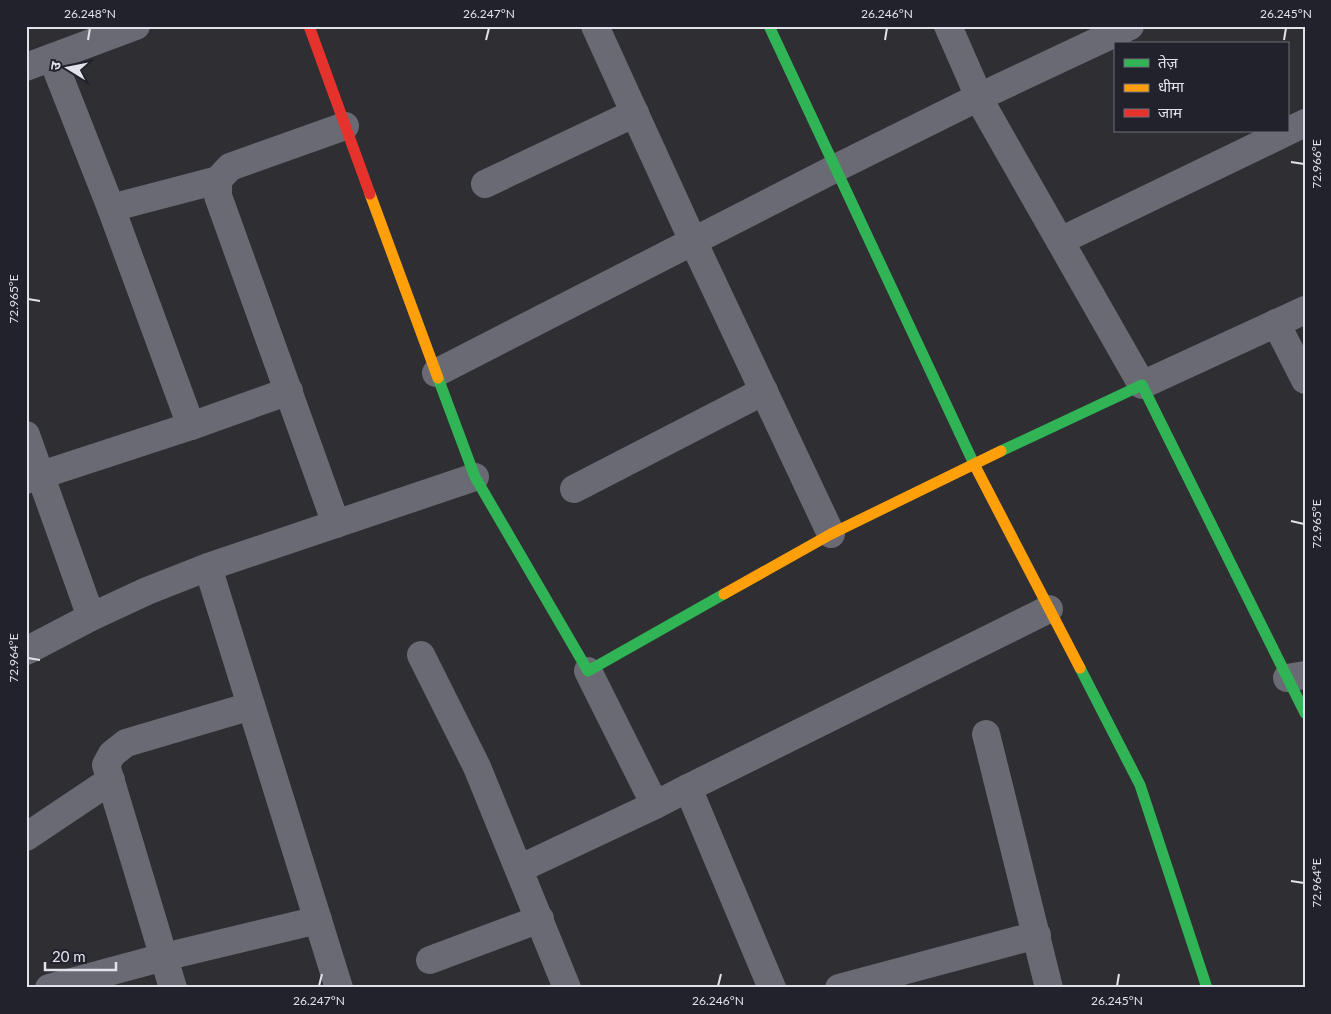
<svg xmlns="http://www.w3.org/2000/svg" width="1331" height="1014" viewBox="0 0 1331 1014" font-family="Lato,'Noto Sans Devanagari',sans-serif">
	<rect width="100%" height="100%" fill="#2e2e33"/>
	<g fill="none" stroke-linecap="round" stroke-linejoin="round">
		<g stroke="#6a6a74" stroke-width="28">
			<path d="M595 26 693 241 831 534"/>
			<path d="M948 26 983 106 1142 385 1305 310"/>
			<path d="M52 58 111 208 191 426"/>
			<path d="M26 67 136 26"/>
			<path d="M485 184 635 113"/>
			<path d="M111 208 218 180"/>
			<path d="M1060 241 1305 123"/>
			<path d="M1276 323 1305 380"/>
			<path d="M436 373 836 168 979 97 1130 26"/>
			<path d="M26 435 91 617"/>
			<path d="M26 480 191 426 289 391"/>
			<path d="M574 489 764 391"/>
			<path d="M336 524 218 196V180L230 167 345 126"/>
			<path d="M208 567 339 988"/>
			<path d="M26 651 91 617 147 591 208 567 475 477"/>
			<path d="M421 655 477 767 567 988"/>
			<path d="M588 671 655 805 688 788 772 988"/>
			<path d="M1287 678 1305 675"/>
			<path d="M986 734 1049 988"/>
			<path d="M688 788 1049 609"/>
			<path d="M26 837 111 780"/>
			<path d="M519 869 655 805"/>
			<path d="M430 960 540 919"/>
			<path d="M49 988 164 957 318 920"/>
			<path d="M173 988 106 765 112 754 126 743 251 706"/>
			<path d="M839 988 1037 935"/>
		</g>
		<g stroke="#30b455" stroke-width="11">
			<path d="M769 26 975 466"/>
			<path d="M438 378 475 477 588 671 724 594"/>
			<path d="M1001 451 1142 385 1305 713"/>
			<path d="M1080 668 1140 785 1207 988"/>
		</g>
		<g stroke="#ff9f0a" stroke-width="11">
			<path d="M370 194 438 378"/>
			<path d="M975 466 1080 668"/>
			<path d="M724 594 831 534 1001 451"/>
		</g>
		<path stroke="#e5322d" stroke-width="11" d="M309 26 370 194"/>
	</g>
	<path fill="none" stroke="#e2e3ea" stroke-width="2" d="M88 40 90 28M486 40 489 28M885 40 887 28M1284 40 1286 28M1291 162 1304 164M28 299 40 301M1291 521 1304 524M28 658 40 660M1291 881 1304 883M319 986 322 974M718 986 721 974M1117 986 1119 974"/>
	<rect width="1331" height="1014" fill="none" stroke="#21222c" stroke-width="55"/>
	<rect x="1114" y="42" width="175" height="90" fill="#21222c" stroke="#6e6f78"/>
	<rect x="1124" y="59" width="25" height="8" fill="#30b455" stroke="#6e6f78"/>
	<text x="1158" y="68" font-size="15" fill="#e2e3ea">तेज़</text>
	<rect x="1124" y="84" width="25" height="8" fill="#ff9f0a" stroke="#6e6f78"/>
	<text x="1158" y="92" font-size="15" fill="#e2e3ea">धीमा</text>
	<rect x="1124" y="109" width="25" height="8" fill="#e5322d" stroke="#6e6f78"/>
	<text x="1158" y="118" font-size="15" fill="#e2e3ea">जाम</text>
	<g transform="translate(68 68) rotate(280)" stroke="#21222c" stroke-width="4" paint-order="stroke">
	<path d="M0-4L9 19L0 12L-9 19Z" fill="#e2e3ea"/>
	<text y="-8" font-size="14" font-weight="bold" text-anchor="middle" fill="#e2e3ea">उ</text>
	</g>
	<path d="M45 962v8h71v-8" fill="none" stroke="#e2e3ea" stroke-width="2.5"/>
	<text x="52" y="962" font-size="15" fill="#e2e3ea" stroke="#21222c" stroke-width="4" paint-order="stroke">20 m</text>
	<rect x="28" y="28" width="1276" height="958" fill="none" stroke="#e2e3ea" stroke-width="2"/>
	<g font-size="12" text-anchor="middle" fill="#e2e3ea">
		<text x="90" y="18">26.248°N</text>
		<text x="489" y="18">26.247°N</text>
		<text x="887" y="18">26.246°N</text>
		<text x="1286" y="18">26.245°N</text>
		<text transform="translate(1317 164) rotate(-90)" y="4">72.966°E</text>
		<text transform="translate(14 299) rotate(-90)" y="4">72.965°E</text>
		<text transform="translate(1317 524) rotate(-90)" y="4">72.965°E</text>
		<text transform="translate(14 658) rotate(-90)" y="4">72.964°E</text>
		<text transform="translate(1317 883) rotate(-90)" y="4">72.964°E</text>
		<text x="319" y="1005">26.247°N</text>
		<text x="718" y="1005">26.246°N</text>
		<text x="1117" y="1005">26.245°N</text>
	</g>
</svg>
